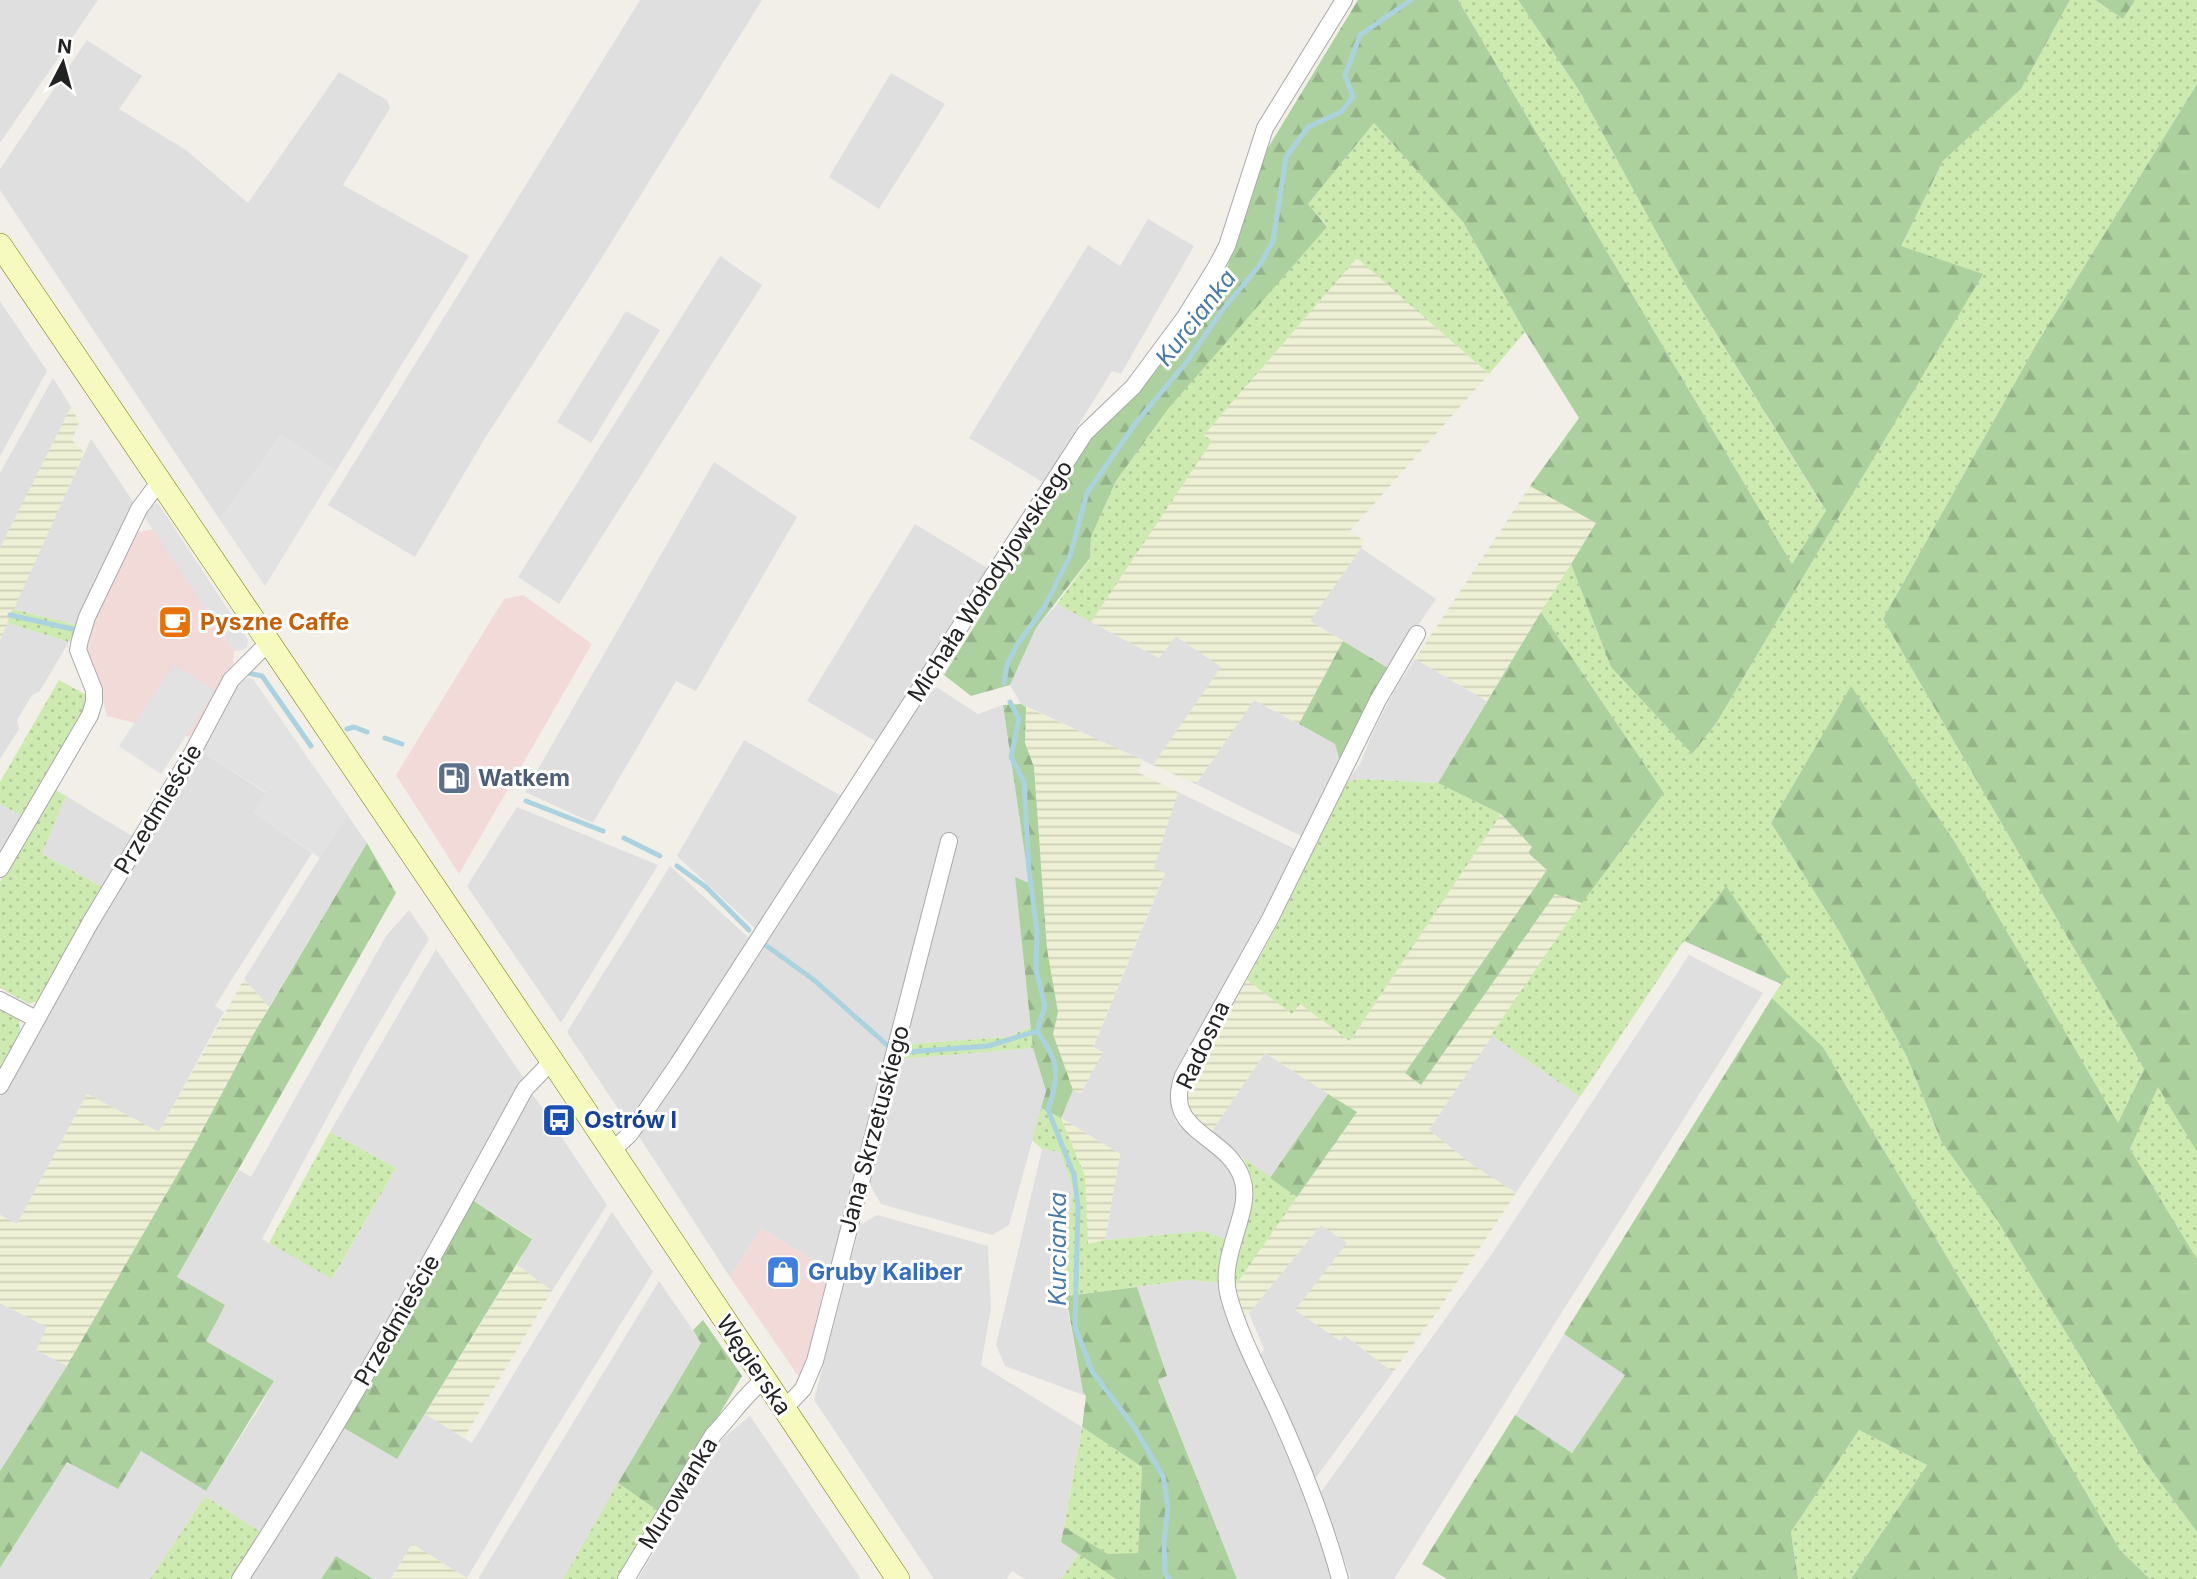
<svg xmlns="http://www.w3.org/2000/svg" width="2197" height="1579" viewBox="0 0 2197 1579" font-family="Inter,sans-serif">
	<defs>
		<pattern id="farmland-rules" width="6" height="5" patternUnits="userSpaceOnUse" patternTransform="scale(1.75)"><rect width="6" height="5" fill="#eef0d5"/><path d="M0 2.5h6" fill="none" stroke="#ccceb7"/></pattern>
		<pattern id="grass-dots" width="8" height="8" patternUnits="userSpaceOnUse" patternTransform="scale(1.75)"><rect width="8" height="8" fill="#cdebb0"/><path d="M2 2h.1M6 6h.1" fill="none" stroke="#b0c997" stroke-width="1.8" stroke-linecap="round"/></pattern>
		<pattern id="forest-firs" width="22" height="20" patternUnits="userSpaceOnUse" patternTransform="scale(1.75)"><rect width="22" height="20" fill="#add19e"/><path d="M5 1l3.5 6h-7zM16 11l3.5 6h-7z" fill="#95b388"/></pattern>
	</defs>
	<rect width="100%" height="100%" fill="#f2efe9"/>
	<g fill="#e0dfdf">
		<path d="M0 0H98L0 143Z"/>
		<path d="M640 0H762L601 259 485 438 415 557 328 505Z"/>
		<path d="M87 40 142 76 119 109 186 150 248 203 339 72 387 100 390 108 343 185 469 256 336 471 281 435 220 520 0 190V169Z"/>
		<path d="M891 73 945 104 879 209 829 177Z"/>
		<path d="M1148 219 1194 246 1121 374 1112 371 1043 482 969 438 1088 245 1120 266Z"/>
		<path d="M720 256 762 285 559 604 518 577Z"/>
		<path d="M0 301 47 371 0 456Z"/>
		<path d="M626 311 660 330 591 443 557 422Z"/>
		<path d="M53 378 71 407 0 549V473Z"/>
		<path d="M91 439 134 503 77 625 13 609Z"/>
		<path d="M714 462 797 517 696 691 676 681 593 823 525 792Z"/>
		<path d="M915 524 989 569 880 744 807 701Z"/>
		<path d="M1361 548 1436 599 1388 668 1310 621Z"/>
		<path d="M1057 604 1159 658 1175 636 1222 667 1153 765 1021 704 1010 685 1036 628Z"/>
		<path d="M7 623 69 642 39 692 32 695 17 720 19 729 0 759V640Z"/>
		<path d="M1415 659 1487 701 1438 783 1360 779 1347 782 1360 764 1373 732 1395 689Z"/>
		<path d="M938 688 978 714 1003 705 1029 884 1015 878 1032 1026 1008 1037 907 1044 905 1035 956 837 946 833 918 942 915 941 829 1270 761 1228 730 1277 638 1135 926 690Z"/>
		<path d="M1254 700 1335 744 1340 762 1303 837 1196 784Z"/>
		<path d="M744 740 843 797 759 932 677 856Z"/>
		<path d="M200 750 266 793 254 813 312 853 215 1006 224 1012 159 1132 87 1094 17 1224 0 1215V1097L105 908Z"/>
		<path d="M1178 792 1297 850 1268 911 1174 1082 1175 1121 1219 1155 1233 1171 1238 1190V1200L1226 1239 1204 1231 1105 1240 1120 1154 1061 1118 1073 1090 1081 1093 1102 1052 1093 1048 1165 874 1153 868Z"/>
		<path d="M66 796 132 836 104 888 42 854Z"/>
		<path d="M0 804 22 816 0 855Z"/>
		<path d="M517 807 658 865 561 1023 467 886Z"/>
		<path d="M347 814 367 843 269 1007 244 979Z"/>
		<path d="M670 866 751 940 647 1103 629 1123 625 1119 567 1032Z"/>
		<path d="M409 910 429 939 365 1047 262 1239 333 1278 396 1168 330 1132 436 949 525 1080 371 1356 262 1533 205 1496 150 1579H0V1568L67 1462 141 1451 206 1491 258 1410 274 1381 206 1341 177 1277 239 1170 251 1177 386 936Z"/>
		<path d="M1689 955 1763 993 1394 1579H1351L1321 1492 1496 1248Z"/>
		<path d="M1491 1035 1580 1097 1516 1193 1471 1164 1429 1130Z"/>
		<path d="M1033 1048 1046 1091 1009 1225 992 1235 881 1204 870 1185 902 1059Z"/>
		<path d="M1265 1053 1328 1094 1270 1178 1211 1132Z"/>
		<path d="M532 1093 607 1205 552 1291 517 1265 532 1238 472 1200Z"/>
		<path d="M1042 1149 1060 1151 1073 1189 1066 1247 1067 1306 1083 1392 1086 1396 1005 1366 996 1345Z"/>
		<path d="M612 1212 653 1272 547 1443 467 1578 412 1544 391 1579H373L336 1556 321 1579H247L342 1427 397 1459 425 1414 472 1443Z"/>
		<path d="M877 1215 988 1246 991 1308 981 1365 1082 1427 1061 1542 1079 1553 1061 1579H1025L1012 1571 1006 1579H934L814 1400 860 1225Z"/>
		<path d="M1321 1225 1348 1243 1340 1341 1344 1335 1393 1372 1315 1479 1259 1356 1264 1349 1249 1313Z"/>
		<path d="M1189 1280 1220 1283 1301 1482 1334 1579H1237L1158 1379 1167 1377 1137 1287Z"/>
		<path d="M659 1281 701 1342 563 1579H478Z"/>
		<path d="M0 1303 47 1327 37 1350 67 1366 0 1471Z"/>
		<path d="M1564 1334 1626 1374 1572 1453 1515 1416Z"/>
		<path d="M750 1416 861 1579H638L721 1440Z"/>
	</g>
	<g fill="#f2dad9">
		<path d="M153 529 234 651 233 665 190 737 107 716 97 679 87 652 94 619 135 533Z"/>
		<path d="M523 595 592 644 459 874 396 775 504 599Z"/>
		<path d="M761 1228 829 1270 801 1380 730 1277Z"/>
	</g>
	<g fill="url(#farmland-rules)">
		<path d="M1358 257 1489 374 1350 531 1364 541 1361 548 1310 621 1343 641 1299 724 1254 700 1196 784 1153 765 1221 667 1176 636 1159 658 1091 622 1211 441 1204 435Z"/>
		<path d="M71 407 79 422 72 440 84 453 0 640V548Z"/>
		<path d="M1530 486 1596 523 1487 701 1415 659Z"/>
		<path d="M1026 707 1143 760 1137 772 1178 792 1154 868 1165 873 1093 1047 1103 1052 1081 1093 1073 1090 1053 1034 1058 1012 1047 949 1034 767 1025 743Z"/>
		<path d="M1501 814 1532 847 1528 854 1547 870 1405 1073 1421 1084 1555 893 1582 903 1429 1130 1471 1164 1516 1193 1438 1311 1393 1372 1345 1335 1340 1341 1295 1310 1347 1243 1321 1225 1244 1319 1235 1286 1356 1112 1265 1053 1211 1132 1188 1113 1184 1094 1217 1028 1247 980 1292 1014 1299 1003 1350 1041Z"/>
		<path d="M244 979 269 1007 195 1144 67 1366 36 1350 47 1327 0 1303V1215L17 1224 87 1094 159 1132Z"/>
		<path d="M1061 1118 1120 1154 1105 1240 1087 1245 1085 1176Z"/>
		<path d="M517 1265 552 1291 464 1438 425 1414Z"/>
		<path d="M412 1544 467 1578V1579H391Z"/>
	</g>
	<g fill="url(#grass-dots)">
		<path d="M1458 0H1518L1580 92 1681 277 1826 512 1792 564Z"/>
		<path d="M2070 0H2095L2123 19 2135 0H2197V84L2037 343 1883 619 2144 1069 2118 1124 1956 844 1851 687 1771 823 1839 931 1907 1057 1941 1141 1997 1220 2143 1459 2197 1532V1579H2150L2120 1550 1823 1047 1772 998 1787 975 1725 887 1679 948 1580 1097 1491 1035 1587 894 1664 793 1541 612 1571 564 1611 667 1692 754 1717 722 1982 274 1900 247 1943 161 2021 89Z"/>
		<path d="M1374 123 1463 222 1525 332 1489 374 1357 258 1204 435 1212 441 1091 622 1057 604 1090 559 1091 537 1116 481 1168 409 1327 226 1308 204Z"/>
		<path d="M13 609 77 625 69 642 7 623Z"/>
		<path d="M59 680 88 696V705L22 816 0 804V782Z"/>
		<path d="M1360 779 1438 783 1501 814 1350 1041 1300 1004 1292 1014 1247 980 1272 935 1347 782Z"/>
		<path d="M54 789 66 796 42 854 104 888 42 1000 29 1004 0 988V882Z"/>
		<path d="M0 1010 19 1020 21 1037 0 1075Z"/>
		<path d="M1032 1026 1033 1048 902 1059 907 1044 1008 1037Z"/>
		<path d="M2158 1086 2197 1152V1259L2130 1149Z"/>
		<path d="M1041 1108 1061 1118 1085 1176 1088 1244 1105 1240 1204 1231 1226 1239 1220 1283 1189 1280 1066 1296V1246L1073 1189 1060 1152 1042 1149 1032 1140Z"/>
		<path d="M330 1132 396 1168 332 1279 269 1243Z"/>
		<path d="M1243 1157 1297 1197 1235 1286 1233 1259 1252 1197V1178Z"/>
		<path d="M1082 1427 1142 1467 1138 1554H1108L1064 1527Z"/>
		<path d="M1859 1430 1927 1465 1851 1579H1798L1791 1532Z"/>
		<path d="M618 1483 661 1513 622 1579H563Z"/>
		<path d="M205 1496 262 1533 233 1579H150Z"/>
		<path d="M1079 1553 1116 1578 1119 1579H1061Z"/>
	</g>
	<g fill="url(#forest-firs)">
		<path d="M1358 0H1458L1792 564 1826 511 1681 277 1580 92 1518 0H2070L2021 89 1943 161 1901 246 1983 274 1717 722 1692 754 1611 667 1571 564 1596 523 1530 486 1579 418 1525 332 1463 222 1374 123 1308 204 1327 227 1168 409 1116 481 1091 537 1090 558 1036 628 1010 685 971 696 944 675 1074 466 1084 442 1133 399 1218 287 1227 268 1263 156Z"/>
		<path d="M2095 0H2135L2123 19Z"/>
		<path d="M2197 84V1152L2158 1087 2130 1149 2197 1259V1532L2143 1459 1997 1220 1941 1141 1907 1057 1839 931 1771 823 1851 686 1956 844 2118 1123 2144 1069 1883 619 2037 343Z"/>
		<path d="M1541 612 1664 793 1582 903 1555 894 1421 1085 1405 1073 1547 870 1528 853 1532 847 1501 814 1438 783Z"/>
		<path d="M1343 641 1388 668 1340 762 1335 744 1299 724Z"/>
		<path d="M1021 704 1026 707 1025 743 1034 767 1047 949 1058 1012 1053 1034 1073 1090 1061 1118 1041 1108 1046 1091 1033 1048 1015 877 1029 883 1003 705Z"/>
		<path d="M367 843 396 893 177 1277 225 1305 206 1341 274 1381 206 1491 141 1451 118 1489 67 1462 0 1568V1471L67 1366 195 1144 253 1035Z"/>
		<path d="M1726 886 1788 976 1781 984 1684 941Z"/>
		<path d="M1772 998 1823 1047 2120 1550 2150 1579H1851L1927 1465 1859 1430 1791 1532 1798 1579H1447L1422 1564 1515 1415 1572 1453 1625 1375 1564 1334Z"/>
		<path d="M1328 1094 1357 1112 1297 1197 1270 1178Z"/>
		<path d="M472 1200 532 1239 397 1459 342 1427Z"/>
		<path d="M1137 1287 1167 1376 1158 1380 1237 1579H1116L1061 1542 1064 1527 1108 1554 1138 1553 1142 1467 1082 1427 1086 1396 1083 1392 1066 1296Z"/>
		<path d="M703 1320 742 1376 661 1513 618 1483 701 1343 693 1330Z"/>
		<path d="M336 1556 373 1579H321Z"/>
	</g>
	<g fill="#e2e2e2">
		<path d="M281 435 336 471 265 586 220 520Z"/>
		<path d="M158 503 248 640 247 647 243 650 234 651 143 515 149 507Z"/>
		<path d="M174 664 215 691 161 774 119 746Z"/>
		<path d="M242 678 253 679 347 814 320 858 254 813 266 792 200 750Z"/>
	</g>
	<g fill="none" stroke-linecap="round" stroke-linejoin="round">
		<g stroke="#aad3df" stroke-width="5">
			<path d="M10 615 77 630"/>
			<path d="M248 673 262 676 311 746"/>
			<path d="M1004 683 1007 665 1017 645 1045 606 1070 556 1087 493 1135 424 1188 360 1221 312 1259 266 1273 241 1286 157 1308 127 1341 112 1353 97 1345 75 1360 35 1411 0"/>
			<path d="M1010 702 1019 719 1011 757 1024 782 1029 870 1037 931 1036 970 1045 1006 1037 1031"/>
			<path d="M347 729 354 727 367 732"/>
			<path d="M385 738 402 744"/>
			<path d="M526 801 603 831"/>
			<path d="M624 838 660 856"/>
			<path d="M677 866 706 887 749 930"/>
			<path d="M764 944 814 980 887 1045"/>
			<path d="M1037 1031C1059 1063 1060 1072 1048 1110L1074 1175 1078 1206 1075 1327 1092 1371 1134 1427 1163 1476 1168 1507 1164 1542 1165 1573 1169 1579"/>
			<path d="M907 1052 988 1046 1037 1031"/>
		</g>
		<g stroke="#a9a9a9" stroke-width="18">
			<g id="street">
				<path d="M0 869 90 715 94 702V690L78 650 80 640 87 617 139 509 159 482"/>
				<path d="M0 1000 36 1019"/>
				<path d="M0 1086 90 923 190 757 231 680 268 643"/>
				<path d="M611 1152 630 1134 678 1064 1085 433 1133 387 1185 317 1216 267 1227 246 1265 128 1344 0"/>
				<path d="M784 1409 803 1389 815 1361 949 841"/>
				<path d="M240 1579C343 1421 435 1255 525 1089L552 1061"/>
				<path d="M626 1579 713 1435C730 1418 744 1395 764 1380"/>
				<path d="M1340 1579C1324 1520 1302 1465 1277 1410 1260 1373 1240 1336 1229 1297 1217 1254 1254 1212 1242 1178 1227 1134 1162 1133 1183 1076L1270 919 1378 700 1417 634"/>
			</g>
		</g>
		<g stroke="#707d05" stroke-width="24">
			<path id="secondary" d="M0 245 552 1061 898 1579"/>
		</g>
		<use href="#street" stroke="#fff" stroke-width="16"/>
		<use href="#secondary" stroke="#f7fabf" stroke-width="23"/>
	</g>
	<defs>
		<g id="cafe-square" transform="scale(1.75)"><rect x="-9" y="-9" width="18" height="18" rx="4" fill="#e8710a" stroke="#fff"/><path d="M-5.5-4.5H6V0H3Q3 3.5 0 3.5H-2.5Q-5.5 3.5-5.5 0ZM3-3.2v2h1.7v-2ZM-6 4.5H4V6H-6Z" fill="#fff"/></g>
		<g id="fuel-square" transform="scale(1.75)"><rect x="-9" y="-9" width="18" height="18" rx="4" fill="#5c6f8a" stroke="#fff"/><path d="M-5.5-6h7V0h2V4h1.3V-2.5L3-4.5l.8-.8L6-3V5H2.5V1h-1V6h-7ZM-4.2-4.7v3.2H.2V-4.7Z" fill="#fff"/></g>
		<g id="bus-square" transform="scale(1.75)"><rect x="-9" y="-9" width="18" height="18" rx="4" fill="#1a4fb4" stroke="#fff"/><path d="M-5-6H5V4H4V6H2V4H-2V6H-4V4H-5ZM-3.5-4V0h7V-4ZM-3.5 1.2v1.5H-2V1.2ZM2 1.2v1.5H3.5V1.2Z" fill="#fff"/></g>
		<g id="shop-square" transform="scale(1.75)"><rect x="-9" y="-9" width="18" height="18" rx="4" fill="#3f7fe0" stroke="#fff"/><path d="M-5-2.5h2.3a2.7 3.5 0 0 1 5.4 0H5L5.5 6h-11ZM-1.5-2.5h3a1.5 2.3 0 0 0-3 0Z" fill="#fff"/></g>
	</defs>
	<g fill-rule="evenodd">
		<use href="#cafe-square" x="175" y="622"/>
		<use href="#fuel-square" x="454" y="778"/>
		<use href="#bus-square" x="559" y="1120"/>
		<use href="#shop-square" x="783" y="1272"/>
	</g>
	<g text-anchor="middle" stroke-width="6" stroke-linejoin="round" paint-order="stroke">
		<g font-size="23" fill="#222" stroke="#fff">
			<text transform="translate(990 581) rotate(-57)" y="8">Michała Wołodyjowskiego</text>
			<text transform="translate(158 809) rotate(-59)" y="8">Przedmieście</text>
			<text transform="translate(1203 1045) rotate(-65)" y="8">Radosna</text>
			<text transform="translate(874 1129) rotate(-75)" y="8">Jana Skrzetuskiego</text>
			<text transform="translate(397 1320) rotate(-60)" y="8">Przedmieście</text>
			<text transform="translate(754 1365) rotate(56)" y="8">Węgierska</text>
			<text transform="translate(678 1493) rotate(-58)" y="8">Murowanka</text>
		</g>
		<g font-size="23" font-weight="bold" fill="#c56008" stroke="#fff" text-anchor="start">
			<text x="200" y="630">Pyszne Caffe</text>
		</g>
		<g font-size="23" font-weight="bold" fill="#4e5e75" stroke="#fff" text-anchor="start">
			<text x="478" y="786">Watkem</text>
		</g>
		<g font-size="23" font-weight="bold" fill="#164399" stroke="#fff" text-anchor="start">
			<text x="584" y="1128">Ostrów I</text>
		</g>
		<g font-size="23" font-weight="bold" fill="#366cbe" stroke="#fff" text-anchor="start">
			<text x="808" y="1280">Gruby Kaliber</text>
		</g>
		<g font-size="24" font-style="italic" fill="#4a7aab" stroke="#fff">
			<text transform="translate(1196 318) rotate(-52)" y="8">Kurcianka</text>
			<text transform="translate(1058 1249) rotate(-90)" y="8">Kurcianka</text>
		</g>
	</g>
	<g transform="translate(63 63) rotate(6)" stroke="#ffffff" stroke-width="5" paint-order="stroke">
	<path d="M0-5L12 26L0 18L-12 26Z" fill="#222222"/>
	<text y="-10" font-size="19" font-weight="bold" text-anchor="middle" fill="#222222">N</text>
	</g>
</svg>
